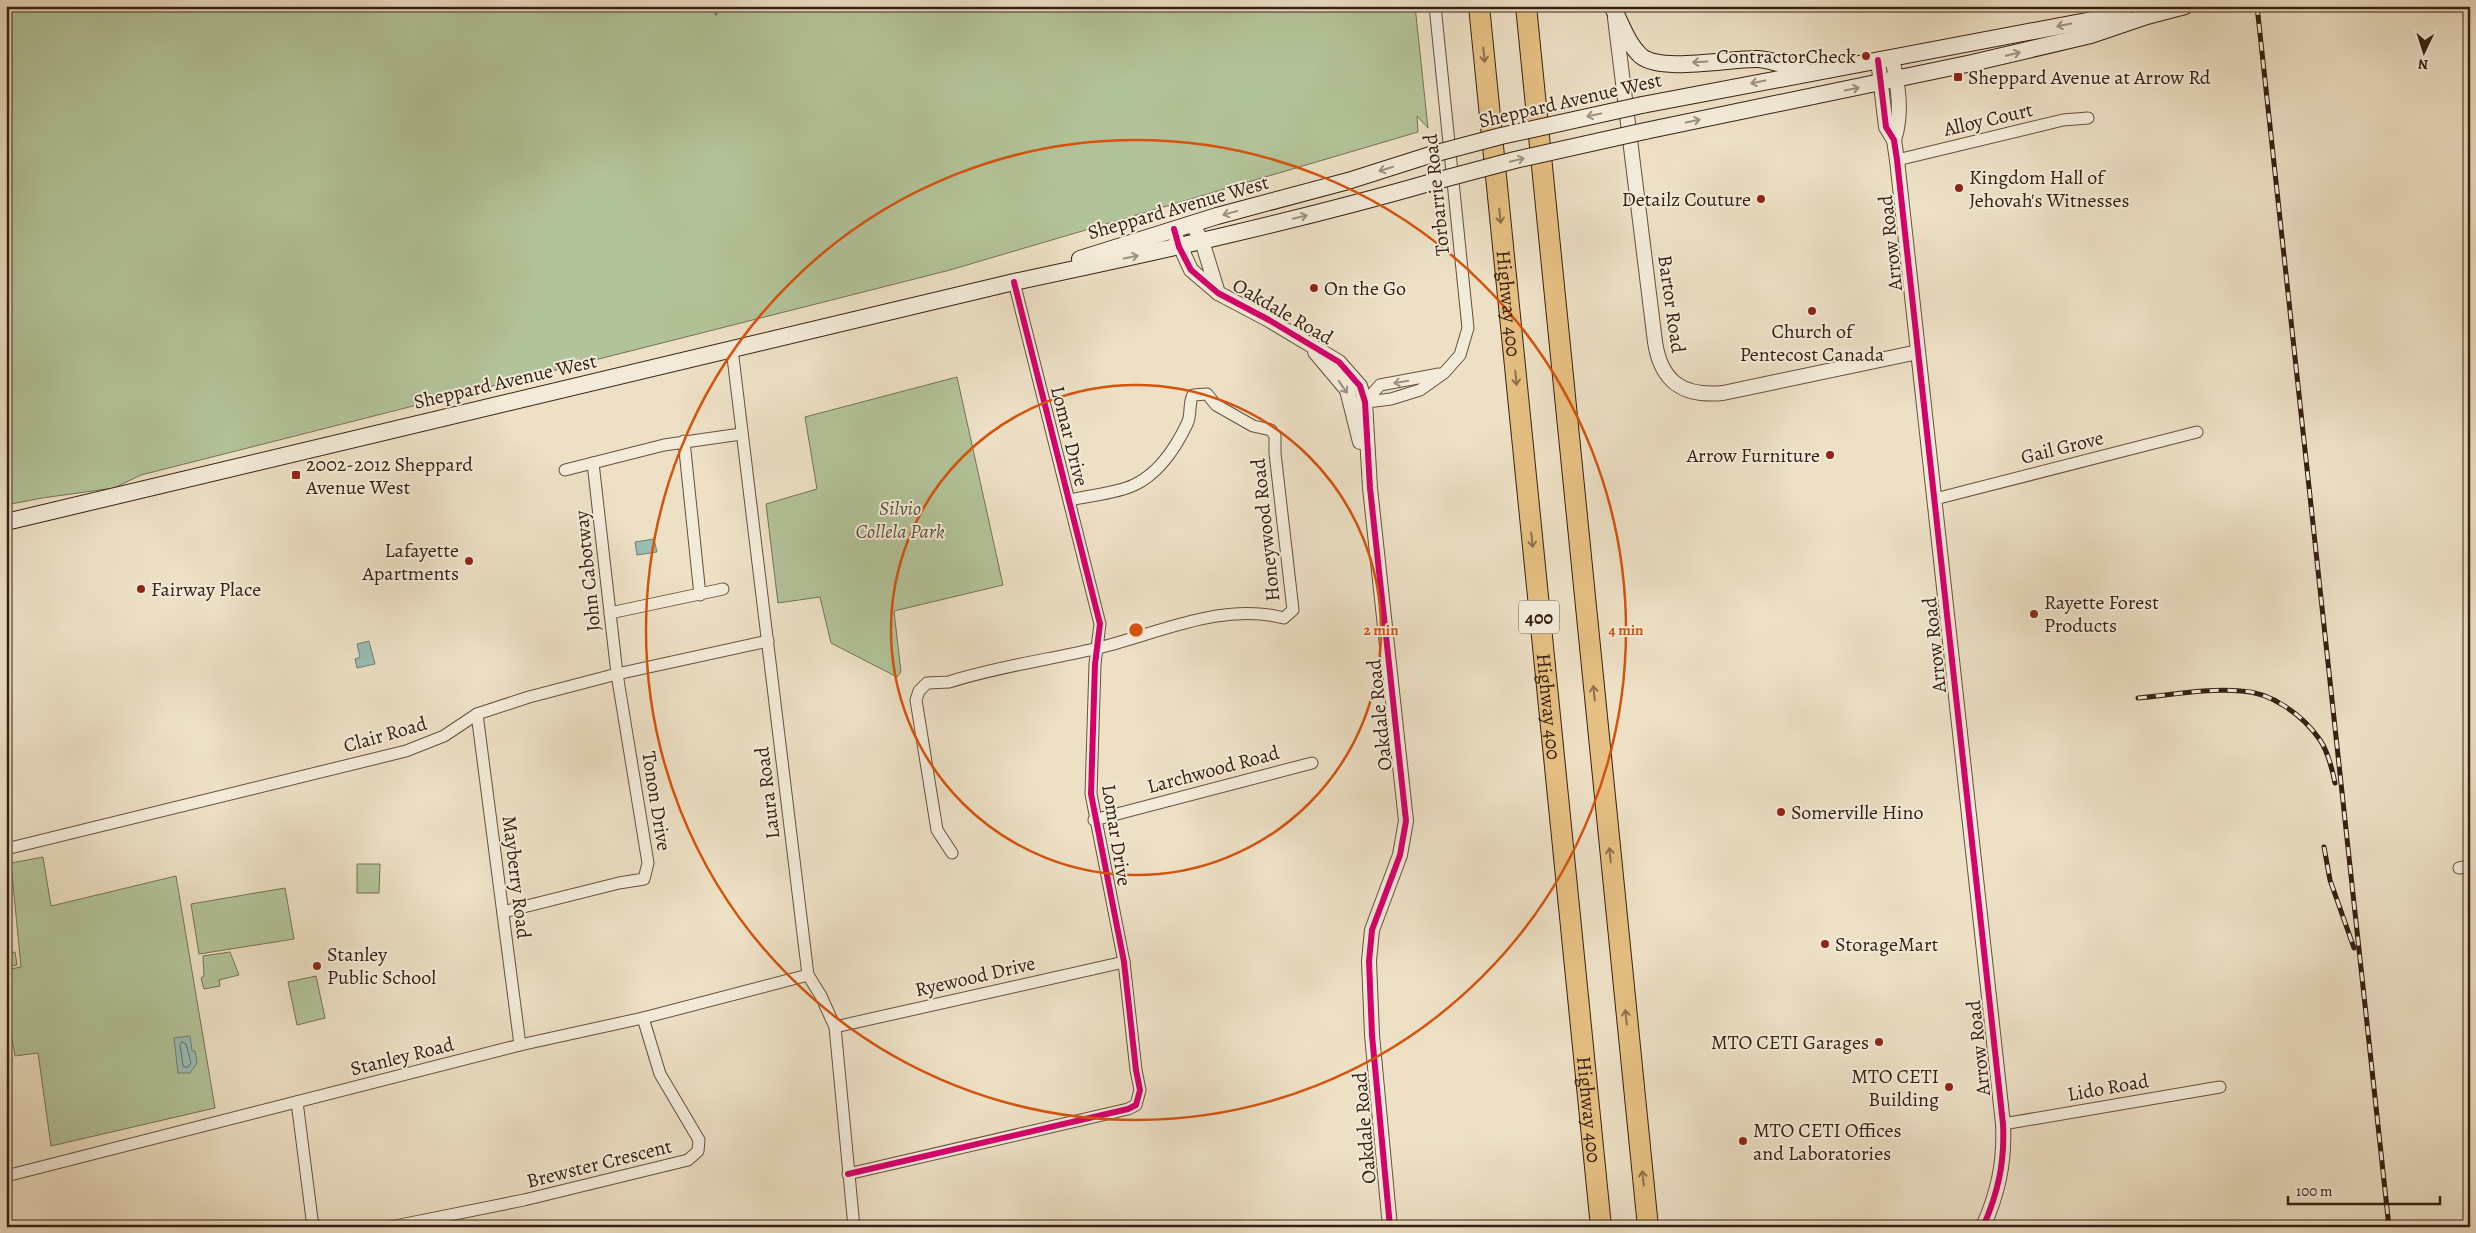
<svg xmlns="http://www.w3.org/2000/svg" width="2476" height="1233" viewBox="0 0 2476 1233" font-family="Alegreya,serif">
	<rect width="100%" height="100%" fill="#ede0c5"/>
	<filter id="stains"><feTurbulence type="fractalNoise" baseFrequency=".004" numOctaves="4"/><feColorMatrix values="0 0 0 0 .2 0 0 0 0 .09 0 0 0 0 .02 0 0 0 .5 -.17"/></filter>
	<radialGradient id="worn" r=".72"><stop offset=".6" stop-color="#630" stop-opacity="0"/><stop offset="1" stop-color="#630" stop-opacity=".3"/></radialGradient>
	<g fill="#b3c399" stroke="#747255">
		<path d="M6 6H1415L1428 128 1417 116 1418 132 950 270 141 475 114 488 42 498 6 505Z"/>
		<path d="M957 377 1003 585 894 611 901 672 897 677 831 643 820 597 778 603 766 504 817 489 805 417Z"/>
		<path d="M43 857 51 906 176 876 215 1108 51 1146 38 1053 15 1056 6 1001V970L21 967 11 863Z"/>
		<path d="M357 864H380L379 893H357Z"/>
		<path d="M285 888 294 939 199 954 191 904Z"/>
		<path d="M15 952 17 965 7 967 6 954Z"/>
		<path d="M230 952 239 975 219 980 220 986 204 989 201 978 204 976 203 956Z"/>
		<path d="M316 976 325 1018 297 1025 288 982Z"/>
	</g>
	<g fill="#99bdb5" stroke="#717e73">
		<path d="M654 539 657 552 637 555 635 542Z"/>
		<path d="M369 641 375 664 357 668 355 659 360 657 357 644Z"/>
		<path d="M190 1036 192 1051H195L197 1063 190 1073H178L174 1038Z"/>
	</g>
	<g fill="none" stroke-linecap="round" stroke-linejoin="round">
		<path stroke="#686e63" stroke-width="1" d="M182 1042 186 1044 191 1063 187 1068 183 1066 180 1045Z"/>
		<path stroke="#717e73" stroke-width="3" d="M715 6 716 14"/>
		<g stroke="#64503e" stroke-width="13">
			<g id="minor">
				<path d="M1897 160 2063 120 2088 118"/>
				<path d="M732 349 808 975 821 996 835 1027 854 1227"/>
				<path d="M1365 402 1380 385 1439 374"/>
				<path d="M1359 403 1391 399 1420 390 1444 373 1460 355 1468 328 1435 6"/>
				<path d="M684 441 700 595"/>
				<path d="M565 470 664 445 741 434"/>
				<path d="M1935 499 2197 432"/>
				<path d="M610 613 723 589"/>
				<path d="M477 714 520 1045"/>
				<path d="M1094 820 1312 763"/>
				<path d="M6 849 406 751 444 736 477 714 529 697 617 674 768 641"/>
				<path d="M952 853 937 830 916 700 919 691 927 683 949 682C996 667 1046 660 1094 649 1155 635 1221 601 1284 618L1293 610 1275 453V436L1271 430 1253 426 1216 405 1207 394 1193 395C1188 404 1192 414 1187 424 1176 447 1158 474 1134 485 1115 494 1090 495 1070 500"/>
				<path d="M2459 868 2470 866"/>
				<path d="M503 912 619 883 644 879 648 863 617 674 593 463"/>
				<path d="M835 1027 1124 962"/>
				<path d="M297 1102 313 1227"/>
				<path d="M2003 1124 2220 1087"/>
				<path d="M848 1174 1128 1109 1136 1105 1140 1090 1136 1070 1124 962 1091 794 1095 664 1100 624 1014 282"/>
				<path d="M6 1176 520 1045 643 1018 808 975"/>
				<path d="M390 1227 524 1200 688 1160 698 1151 699 1140 660 1074 643 1018"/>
			</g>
		</g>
		<g stroke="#64503e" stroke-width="16">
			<g id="tertiary">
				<path d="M1615 18 1655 342C1661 382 1683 397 1723 393L1918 352"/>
				<path d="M1892 58C1898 85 1903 113 1894 140"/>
				<path d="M1878 60 1886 127 1894 140 1897 160 2003 1124C2005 1162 1998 1193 1983 1227"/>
				<path d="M1192 224 1202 241 1218 293"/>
				<path d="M1176 237 1191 270 1218 293 1269 320 1339 362 1360 386 1365 402 1370 488 1406 821 1400 855 1372 930 1369 961 1372 1035 1390 1227"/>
				<path d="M1315 352 1347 390 1360 442"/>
			</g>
		</g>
		<g stroke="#362011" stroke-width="18">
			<g id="secondary">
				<path d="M1614 10C1622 26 1628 44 1641 56 1661 73 1731 58 1758 59 1773 60 1788 67 1803 69"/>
				<path d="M1642 105 2092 20 2125 17"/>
				<path d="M1645 131 1972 63 2091 35 2147 16 2185 6"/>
				<path d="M1080 259 1217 216 1348 181 1433 154"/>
				<path d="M6 522 1014 282C1156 252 1297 221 1436 181"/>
			</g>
		</g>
		<g stroke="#362011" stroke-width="22">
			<g id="motorway">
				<path id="s1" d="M1479 6 1601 1227"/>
				<path d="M1526 6 1648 1227"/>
			</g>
		</g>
		<use href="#minor" stroke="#f3ebd9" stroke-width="11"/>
		<use href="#tertiary" stroke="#f3ebd9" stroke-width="14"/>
		<use href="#secondary" stroke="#f3ebd9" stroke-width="16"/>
		<use href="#motorway" stroke="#e6c082" stroke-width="20"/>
		<g stroke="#362011" stroke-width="5">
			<g id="rail">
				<path d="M2257 6 2389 1227"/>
				<path d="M2138 698C2171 695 2207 688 2241 691 2271 692 2303 715 2320 740 2328 752 2332 768 2335 783"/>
				<path d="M2324 847 2330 880 2354 948"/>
			</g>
		</g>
		<use href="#rail" stroke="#f3ebd9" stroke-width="3" stroke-dasharray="9" stroke-linecap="butt"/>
		<g stroke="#362011" stroke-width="18" stroke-linecap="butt">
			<g id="secondary-bridge">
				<path d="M1433 154 1501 136 1642 105"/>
				<path d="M1436 181 1515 160 1645 131"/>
			</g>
		</g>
		<use href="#secondary-bridge" stroke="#f3ebd9" stroke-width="16"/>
		<g stroke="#f3ebd9" stroke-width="9">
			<g id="cycleway">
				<path d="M1878 60 1886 127 1894 140 1897 160 2003 1124C2005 1162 1998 1193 1983 1227"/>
				<path d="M1174 229 1179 247 1191 270 1218 293 1269 320 1339 362 1360 386 1365 402 1370 488 1406 821 1400 855 1372 930 1369 961 1372 1035 1390 1227"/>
				<path d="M848 1174 1128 1109 1136 1105 1140 1090 1136 1070 1124 962 1091 794 1095 664 1100 624 1014 282"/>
			</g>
		</g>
		<use href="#cycleway" stroke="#d6006c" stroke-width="6"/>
	</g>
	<defs><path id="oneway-shaft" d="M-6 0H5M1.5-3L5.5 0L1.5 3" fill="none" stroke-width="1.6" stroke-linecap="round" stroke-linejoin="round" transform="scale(1.25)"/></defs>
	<g stroke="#9e907f">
		<use href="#oneway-shaft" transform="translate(2064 25) rotate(169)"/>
		<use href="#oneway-shaft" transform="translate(2013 54) rotate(-13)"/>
		<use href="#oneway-shaft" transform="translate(1700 62) rotate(177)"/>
		<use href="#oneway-shaft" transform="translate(1758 82) rotate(169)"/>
		<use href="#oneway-shaft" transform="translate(1852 89) rotate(-12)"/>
		<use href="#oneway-shaft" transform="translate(1594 115) rotate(168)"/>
		<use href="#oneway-shaft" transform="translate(1693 121) rotate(-12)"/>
		<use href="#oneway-shaft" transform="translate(1517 160) rotate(-14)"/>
		<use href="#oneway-shaft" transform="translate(1386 169) rotate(162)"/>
		<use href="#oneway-shaft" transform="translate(1230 213) rotate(165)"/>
		<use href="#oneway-shaft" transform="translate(1300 217) rotate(-13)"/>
		<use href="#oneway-shaft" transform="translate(1131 257) rotate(-12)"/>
		<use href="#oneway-shaft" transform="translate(1401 382) rotate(171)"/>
		<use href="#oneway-shaft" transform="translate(1343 387) rotate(55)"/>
	</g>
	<g stroke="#8e704a">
		<use href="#oneway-shaft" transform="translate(1484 55) rotate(84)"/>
		<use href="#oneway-shaft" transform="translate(1500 216) rotate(84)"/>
		<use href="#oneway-shaft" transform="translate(1516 378) rotate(84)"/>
		<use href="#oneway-shaft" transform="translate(1532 540) rotate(84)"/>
		<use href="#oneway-shaft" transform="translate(1594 693) rotate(-96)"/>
		<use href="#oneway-shaft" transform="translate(1610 855) rotate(-96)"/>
		<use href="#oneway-shaft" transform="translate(1626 1017) rotate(-96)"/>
		<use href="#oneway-shaft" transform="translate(1643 1178) rotate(-96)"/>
	</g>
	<g fill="none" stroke="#d6530c" stroke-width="2.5">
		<circle cx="1136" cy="630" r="245"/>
		<circle cx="1136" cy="630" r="490"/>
	</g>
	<g fill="#8f2418" stroke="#f3ebd9" stroke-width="2">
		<circle cx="1866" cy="56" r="5"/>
		<rect x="1953" y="72" width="10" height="10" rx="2.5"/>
		<circle cx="1959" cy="188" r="5"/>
		<circle cx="1761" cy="199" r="5"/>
		<circle cx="1314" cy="288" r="5"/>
		<circle cx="1812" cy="311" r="5"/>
		<circle cx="1830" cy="455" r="5"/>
		<rect x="291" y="470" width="10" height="10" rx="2.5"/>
		<circle cx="469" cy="561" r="5"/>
		<circle cx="141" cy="589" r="5"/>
		<circle cx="2034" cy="614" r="5"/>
		<circle cx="1781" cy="812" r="5"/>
		<circle cx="1825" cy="944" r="5"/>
		<circle cx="317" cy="966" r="5"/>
		<circle cx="1879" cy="1042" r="5"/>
		<circle cx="1949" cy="1087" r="5"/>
		<circle cx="1743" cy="1141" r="5"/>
	</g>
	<g text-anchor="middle" stroke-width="4" stroke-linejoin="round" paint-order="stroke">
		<rect fill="#f3ebd9" stroke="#6f5d4d" stroke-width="1" x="1519" y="600.5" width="40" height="33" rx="4"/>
		<g font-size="19" font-weight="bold" fill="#362011">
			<text x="1539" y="624">400</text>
		</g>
		<g font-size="20" fill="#362011" stroke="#f3ebd9" text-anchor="start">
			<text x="1856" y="63" text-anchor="end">ContractorCheck</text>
			<text x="1968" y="84">Sheppard Avenue at Arrow Rd</text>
			<text x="1969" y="184">Kingdom Hall of<tspan x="1969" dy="23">Jehovah's Witnesses</tspan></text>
			<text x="1751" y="206" text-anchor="end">Detailz Couture</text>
			<text x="1324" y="295">On the Go</text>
			<text x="1812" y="338" text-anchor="middle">Church of<tspan x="1812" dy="23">Pentecost Canada</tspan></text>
			<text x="1820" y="462" text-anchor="end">Arrow Furniture</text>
			<text x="306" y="471">2002-2012 Sheppard<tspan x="306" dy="23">Avenue West</tspan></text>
			<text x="459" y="557" text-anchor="end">Lafayette<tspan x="459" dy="23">Apartments</tspan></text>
			<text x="151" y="596">Fairway Place</text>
			<text x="2044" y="609">Rayette Forest<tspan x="2044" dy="23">Products</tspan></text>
			<text x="1791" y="819">Somerville Hino</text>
			<text x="1835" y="951">StorageMart</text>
			<text x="327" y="961">Stanley<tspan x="327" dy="23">Public School</tspan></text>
			<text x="1869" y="1049" text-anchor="end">MTO CETI Garages</text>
			<text x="1939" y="1083" text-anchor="end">MTO CETI<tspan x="1939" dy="23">Building</tspan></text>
			<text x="1753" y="1137">MTO CETI Offices<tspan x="1753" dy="23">and Laboratories</tspan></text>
		</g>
		<g font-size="20" fill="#362011" stroke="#f3ebd9">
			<text transform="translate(1570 100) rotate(-13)" y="7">Sheppard Avenue West</text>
			<text transform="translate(1988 119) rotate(-13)" y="7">Alloy Court</text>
			<text transform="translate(1436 195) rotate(-96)" y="7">Torbarrie Road</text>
			<text transform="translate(1178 207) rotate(-16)" y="7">Sheppard Avenue West</text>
			<text transform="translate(1890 243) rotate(-96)" y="7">Arrow Road</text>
			<text dy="7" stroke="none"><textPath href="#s1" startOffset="299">Highway 400</textPath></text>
			<text transform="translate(1672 304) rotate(82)" y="7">Bartor Road</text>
			<text transform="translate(1283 311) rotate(30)" y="7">Oakdale Road</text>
			<text transform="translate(505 381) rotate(-13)" y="7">Sheppard Avenue West</text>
			<text transform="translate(1070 436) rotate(76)" y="7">Lomar Drive</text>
			<text transform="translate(2062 447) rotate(-14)" y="7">Gail Grove</text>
			<text transform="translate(1265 530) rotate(-96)" y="7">Honeywood Road</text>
			<text transform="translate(587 571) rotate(-96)" y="7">John Cabotway</text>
			<text transform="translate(1934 645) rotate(-96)" y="7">Arrow Road</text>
			<text dy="7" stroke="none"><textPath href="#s1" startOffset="704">Highway 400</textPath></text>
			<text transform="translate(1379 715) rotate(-96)" y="7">Oakdale Road</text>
			<text transform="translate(385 734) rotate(-16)" y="7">Clair Road</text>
			<text transform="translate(1213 769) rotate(-15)" y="7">Larchwood Road</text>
			<text transform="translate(767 793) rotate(-97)" y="7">Laura Road</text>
			<text transform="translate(657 801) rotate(81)" y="7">Tonon Drive</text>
			<text transform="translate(1117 835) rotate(81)" y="7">Lomar Drive</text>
			<text transform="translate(517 877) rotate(83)" y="7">Mayberry Road</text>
			<text transform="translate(975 976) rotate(-13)" y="7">Ryewood Drive</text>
			<text transform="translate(1978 1048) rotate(-96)" y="7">Arrow Road</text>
			<text transform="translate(402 1056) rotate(-14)" y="7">Stanley Road</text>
			<text transform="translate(2108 1087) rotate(-10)" y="7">Lido Road</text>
			<text dy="7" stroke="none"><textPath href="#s1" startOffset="1109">Highway 400</textPath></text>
			<text transform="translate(1364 1128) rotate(-95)" y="7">Oakdale Road</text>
			<text transform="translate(599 1163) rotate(-14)" y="7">Brewster Crescent</text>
		</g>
		<g font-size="20" font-style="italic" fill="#5c513a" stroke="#f3ebd9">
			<text x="900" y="515">Silvio<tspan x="900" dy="23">Collela Park</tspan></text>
		</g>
	</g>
	<circle cx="1136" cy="630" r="8" fill="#d6530c" stroke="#f3ebd9" stroke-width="2.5"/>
	<g font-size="15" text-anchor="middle" font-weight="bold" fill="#d6530c" stroke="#f3ebd9" stroke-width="4" stroke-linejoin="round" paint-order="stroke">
		<text x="1381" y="635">2 min</text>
		<text x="1626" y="635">4 min</text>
	</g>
	<rect width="2476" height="1233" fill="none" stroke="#ede0c5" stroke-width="25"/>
	<rect x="8" y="8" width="2461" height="1218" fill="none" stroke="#362011" stroke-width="2.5"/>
	<rect x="12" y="12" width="2451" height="1208" fill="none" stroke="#362011"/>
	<g transform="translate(2424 52) rotate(184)" stroke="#f3ebd9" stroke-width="4" paint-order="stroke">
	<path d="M0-4L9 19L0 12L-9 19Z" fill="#362011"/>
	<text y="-8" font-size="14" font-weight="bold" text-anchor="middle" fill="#362011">N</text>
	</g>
	<path d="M2288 1196v8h152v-8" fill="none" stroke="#362011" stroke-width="2.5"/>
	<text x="2296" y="1196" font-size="15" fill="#362011" stroke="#f3ebd9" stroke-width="4" paint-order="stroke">100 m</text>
	<rect width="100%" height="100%" filter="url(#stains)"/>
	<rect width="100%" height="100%" fill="url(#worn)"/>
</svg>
